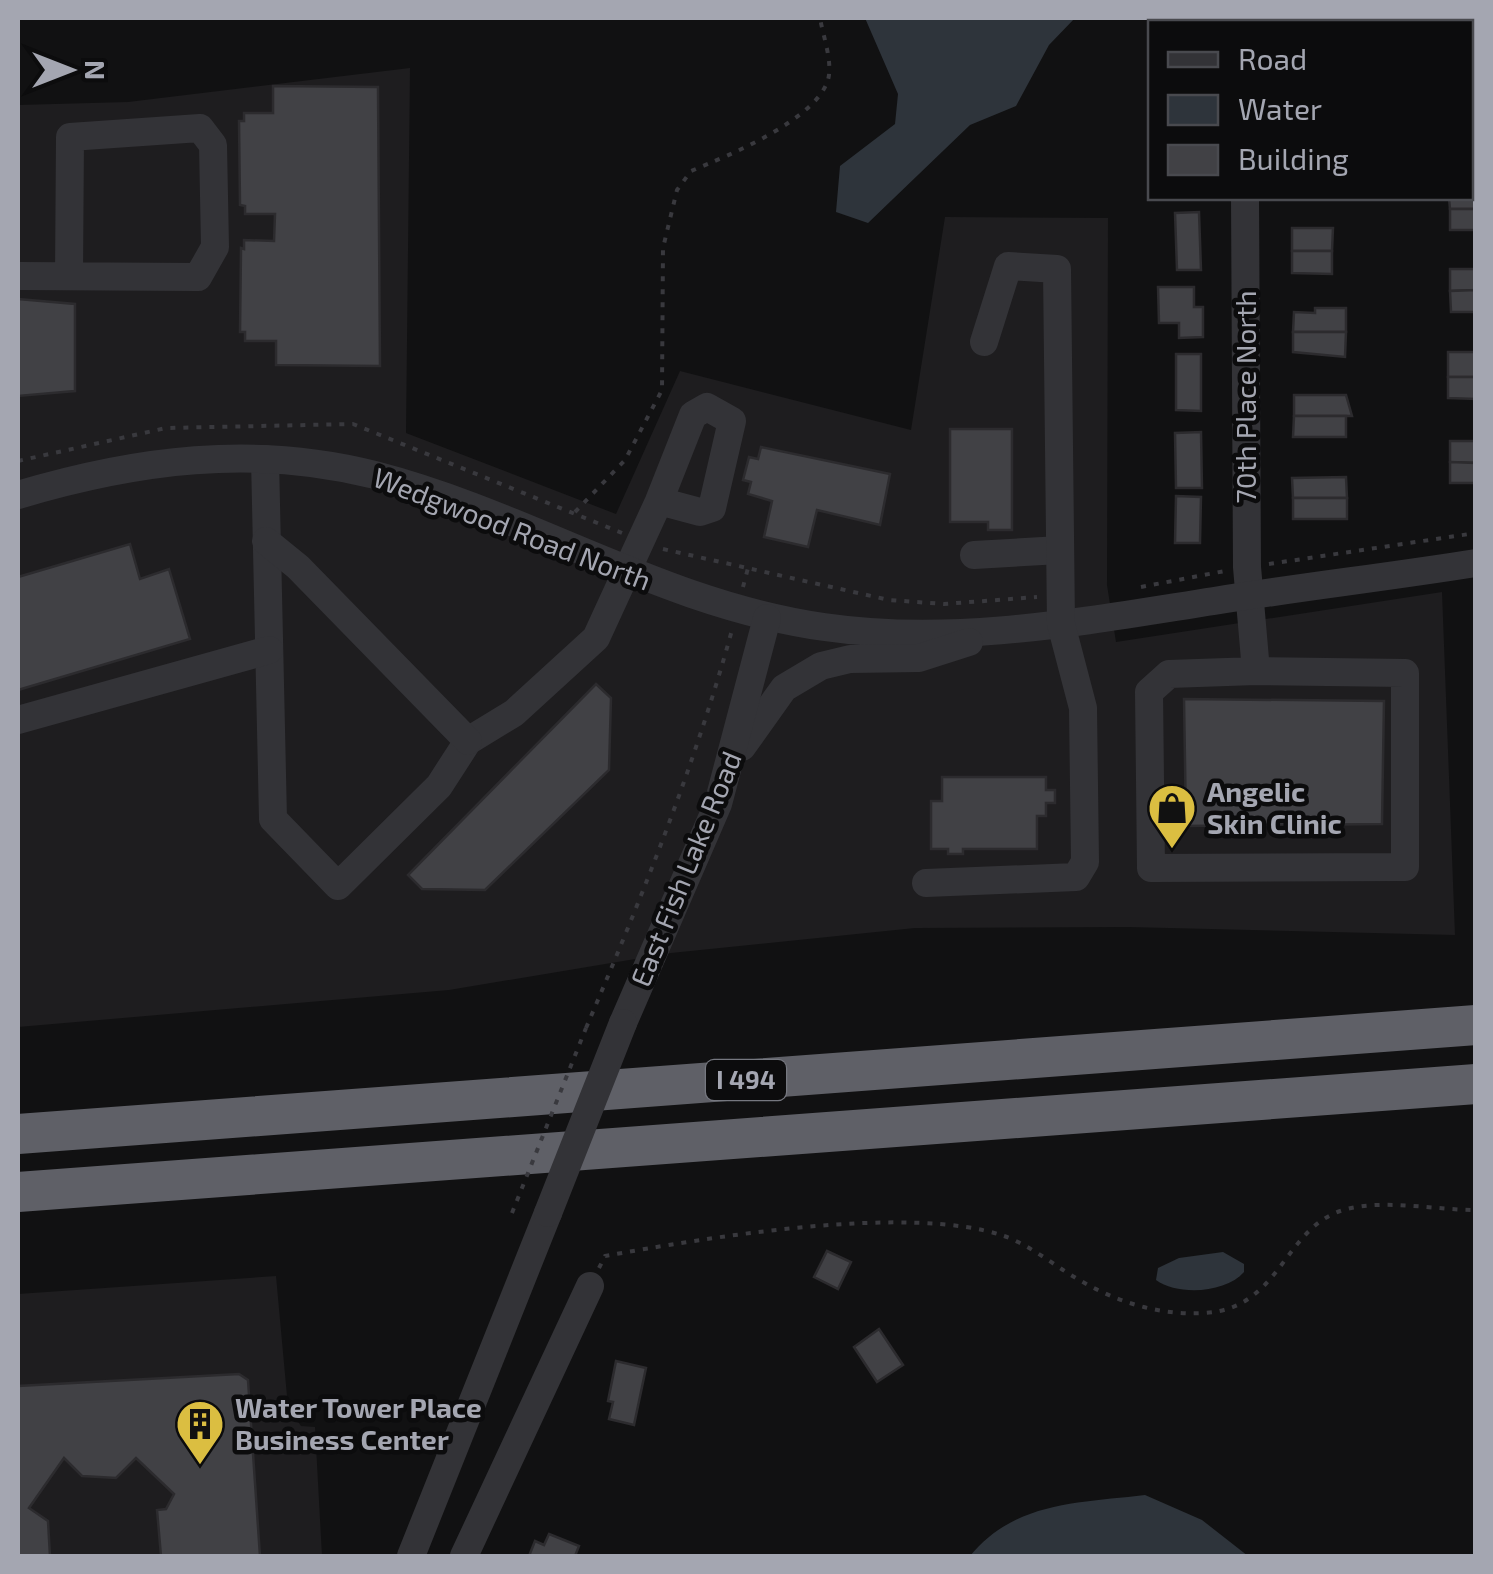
<svg xmlns="http://www.w3.org/2000/svg" width="1493" height="1574" viewBox="0 0 1493 1574" font-family="'Exo 2',sans-serif">
	<rect width="100%" height="100%" fill="#111112"/>
	<g fill="#1e1d1f">
		<path d="M410 68 406 433 616 514 680 371 911 430 945 217 1108 218 1107 585 1116 642 1442 592 1455 935 1128 927 915 928 671 953 449 990 18 1027V105L128 102Z"/>
		<path d="M276 1276 288 1407 301 1426 315 1427 322 1556H18V1294Z"/>
	</g>
	<g fill="#2e343b">
		<path d="M865 18H1075L1049 45 1016 106 970 125 868 223 836 212 840 166 895 124 898 94Z"/>
		<path d="M1223 1252 1244 1264V1272C1226 1293 1178 1296 1156 1280L1158 1268 1179 1258Z"/>
		<path d="M1145 1495 1202 1520 1248 1556H970C1015 1501 1080 1503 1145 1495Z"/>
	</g>
	<g fill="#414145" stroke="#2c2b2e" stroke-width="2.5">
		<path d="M1266 18H1285L1288 22H1257Z"/>
		<path d="M1308 18H1365L1366 22H1309Z"/>
		<path d="M1384 18H1424L1425 21 1384 22Z"/>
		<path d="M273 86 378 87 380 366 276 365V341H245V332H240L241 248 244 249V240L274 241 275 214H245V206L240 205 239 121H244V113H273Z"/>
		<path d="M1476 103V127L1470 128V105Z"/>
		<path d="M1476 127V151L1470 152V128Z"/>
		<path d="M1476 187V209H1450L1449 198H1470V188Z"/>
		<rect x="1450" y="209" width="26" height="21"/>
		<path d="M1199 212 1201 270H1177L1175 213Z"/>
		<path d="M1292 228H1333L1332 251H1292Z"/>
		<path d="M1292 251H1332V274L1292 273Z"/>
		<path d="M1450 269H1476V290L1450 291Z"/>
		<path d="M1158 287H1194V307H1203V337L1179 338V323H1159Z"/>
		<path d="M1476 290V312H1451L1450 291Z"/>
		<path d="M18 299 75 304V391L18 396Z"/>
		<path d="M1315 308H1346V332H1293L1294 312 1315 313Z"/>
		<path d="M1293 332H1346L1345 357 1293 352Z"/>
		<rect x="1448" y="352" width="28" height="25"/>
		<path d="M1176 354H1201V411L1176 410Z"/>
		<path d="M1448 377H1476V399L1448 398Z"/>
		<path d="M1294 395H1346L1352 416H1294Z"/>
		<path d="M1294 416H1346V437H1293Z"/>
		<path d="M950 429H1012V530H988V522H950Z"/>
		<path d="M1201 432 1202 488H1176L1175 433Z"/>
		<path d="M1450 441H1476V463L1450 462Z"/>
		<path d="M761 447 890 474 880 525 817 510 808 547 764 537 772 501 748 494 751 482 743 480 749 457 758 459Z"/>
		<path d="M1450 462 1476 463V483H1450Z"/>
		<path d="M1346 477 1347 498H1293L1292 478Z"/>
		<path d="M1176 496 1201 497 1200 543H1175Z"/>
		<rect x="1293" y="498" width="54" height="21"/>
		<path d="M130 544 140 579 169 569 190 639 18 690V577Z"/>
		<path d="M596 684 611 698 609 770 485 890 422 889 408 875Z"/>
		<path d="M1184 699 1384 701 1382 824 1186 826Z"/>
		<path d="M942 777H1046V790H1055V803H1046V816H1037V849H963V854H948V849H931V801H942Z"/>
		<path d="M827 1251 851 1262 838 1289 814 1277Z"/>
		<path d="M879 1329 903 1365 877 1382 854 1347Z"/>
		<path d="M616 1361 646 1368 634 1425 609 1419 613 1402 608 1401Z"/>
		<path d="M239 1374 248 1380 260 1556H161L157 1510 166 1509 174 1494 136 1458 116 1478 82 1476 64 1458 29 1508 48 1521 50 1556H18V1386Z"/>
		<path d="M549 1534 579 1546 575 1556H529L535 1541 544 1545Z"/>
	</g>
	<g fill="none" stroke-linecap="round" stroke-linejoin="round">
		<g stroke="#39393e" stroke-width="4" stroke-dasharray="5 8" stroke-linecap="butt">
			<path d="M18 461 166 428 353 424 622 533"/>
			<path d="M575 512 625 460 662 390 663 248 677 190 691 171C727 156 815 121 828 80 833 62 823 36 820 18"/>
			<path d="M663 549 889 600 944 604 1037 597"/>
			<path d="M1269 564 1476 533"/>
			<path d="M743 587 748 568"/>
			<path d="M1141 587 1225 571"/>
			<path d="M586 1028C642 897 694 768 732 630"/>
			<path d="M599 1268 605 1256C705 1238 909 1203 1004 1236 1024 1243 1045 1258 1063 1270 1106 1298 1152 1316 1205 1313 1283 1308 1283 1225 1347 1209 1387 1199 1434 1210 1476 1210"/>
		</g>
		<g stroke="#333337" stroke-width="28">
			<path d="M1470 58 1476 57"/>
			<path d="M1245 198 1247 567 1256 671 1405 673V867L1151 868 1149 692 1169 674 1256 671"/>
			<path d="M18 276 198 277 215 247 213 145 200 128 70 137 69 276"/>
			<path d="M265 459 273 819 338 886 439 786 468 741 514 713 596 638 659 501 693 415 707 407 732 421 712 508 700 512 659 501"/>
			<path d="M18 495C135 460 254 444 375 475 530 515 662 604 824 627 955 646 1085 621 1214 601 1301 587 1388 577 1476 563"/>
			<path d="M266 541 298 567 468 741"/>
			<path d="M974 555 1060 550"/>
			<path d="M18 720 269 650"/>
			<path d="M742 747 784 688 821 666 850 659 919 658 969 642"/>
			<path d="M926 883 1076 877 1085 862 1083 708 1061 624 1057 269 1008 266 984 342"/>
			<path d="M623 1023 718 804 767 618"/>
			<path d="M411 1556 548 1213"/>
			<path d="M464 1556 590 1286"/>
		</g>
		<g stroke="#5f6067" stroke-width="40">
			<path d="M18 1134 1476 1025"/>
			<path d="M18 1192 1476 1084"/>
		</g>
		<path stroke="#39393e" stroke-width="4" stroke-dasharray="5 8" stroke-linecap="butt" d="M512 1213 586 1028"/>
		<path stroke="#333337" stroke-width="28" d="M548 1213 623 1023"/>
	</g>
	<defs>
		<g id="shop-pin" transform="scale(2.5)"><path d="M0 17L-7.5 6A9.5 9.5 0 1 1 7.5 6Z" fill="#dbbe41" stroke="#0c0c0d"/><path d="M-5-2.5h2.3a2.7 3.5 0 0 1 5.4 0H5L5.5 6h-11ZM-1.5-2.5h3a1.5 2.3 0 0 0-3 0Z" fill="#111"/></g>
		<g id="building-pin" transform="scale(2.5)"><path d="M0 17L-7.5 6A9.5 9.5 0 1 1 7.5 6Z" fill="#dbbe41" stroke="#0c0c0d"/><path d="M-4-6H4V6H1V3H-1V6H-4ZM-2.5-4.3h1.7v1.8h-1.7ZM.8-4.3h1.7v1.8H.8ZM-2.5-1h1.7V.8h-1.7ZM.8-1h1.7V.8H.8Z" fill="#111"/></g>
	</defs>
	<g fill-rule="evenodd">
		<use href="#shop-pin" x="1172" y="808"/>
		<use href="#building-pin" x="200" y="1424"/>
	</g>
	<g text-anchor="middle" stroke-width="9" stroke-linejoin="round" paint-order="stroke">
		<rect fill="#0c0c0d" stroke="#767880" stroke-width="2.5" x="706" y="1060" width="80" height="40" rx="8"/>
		<g font-size="25" font-weight="bold" fill="#a4a6b1">
			<text x="746" y="1089">I 494</text>
		</g>
		<g font-size="28" fill="#a4a6b1" stroke="#0c0c0d">
			<text transform="translate(1246 397) rotate(-90)" y="10">70th Place North</text>
			<text transform="translate(512 529) rotate(21)" y="10">Wedgwood Road North</text>
			<text transform="translate(686 869) rotate(-68)" y="10">East Fish Lake Road</text>
		</g>
		<g font-size="28" font-weight="bold" fill="#a4a6b1" stroke="#0c0c0d" text-anchor="start">
			<text x="1207" y="802">Angelic<tspan x="1207" dy="32">Skin Clinic</tspan></text>
			<text x="235" y="1418">Water Tower Place<tspan x="235" dy="32">Business Center</tspan></text>
		</g>
	</g>
	<rect width="1493" height="1574" fill="none" stroke="#a4a6b1" stroke-width="40"/>
	<rect x="1148" y="20" width="325" height="180" fill="#0c0c0d" stroke="#494a4f" stroke-width="2.5"/>
	<rect x="1168" y="52" width="50" height="15" fill="#333337" stroke="#494a4f" stroke-width="2.5"/>
	<text x="1238" y="70" font-size="30" fill="#a4a6b1">Road</text>
	<rect x="1168" y="95" width="50" height="30" fill="#2e343b" stroke="#494a4f" stroke-width="2.5"/>
	<text x="1238" y="120" font-size="30" fill="#a4a6b1">Water</text>
	<rect x="1168" y="145" width="50" height="30" fill="#414145" stroke="#494a4f" stroke-width="2.5"/>
	<text x="1238" y="170" font-size="30" fill="#a4a6b1">Building</text>
	<g transform="translate(70 70) rotate(90)" stroke="#0c0c0d" stroke-width="8" paint-order="stroke">
	<path d="M0-8L18 38L0 25L-18 38Z" fill="#a4a6b1"/>
	<text y="-15" font-size="28" font-weight="bold" text-anchor="middle" fill="#a4a6b1">N</text>
	</g>
</svg>
